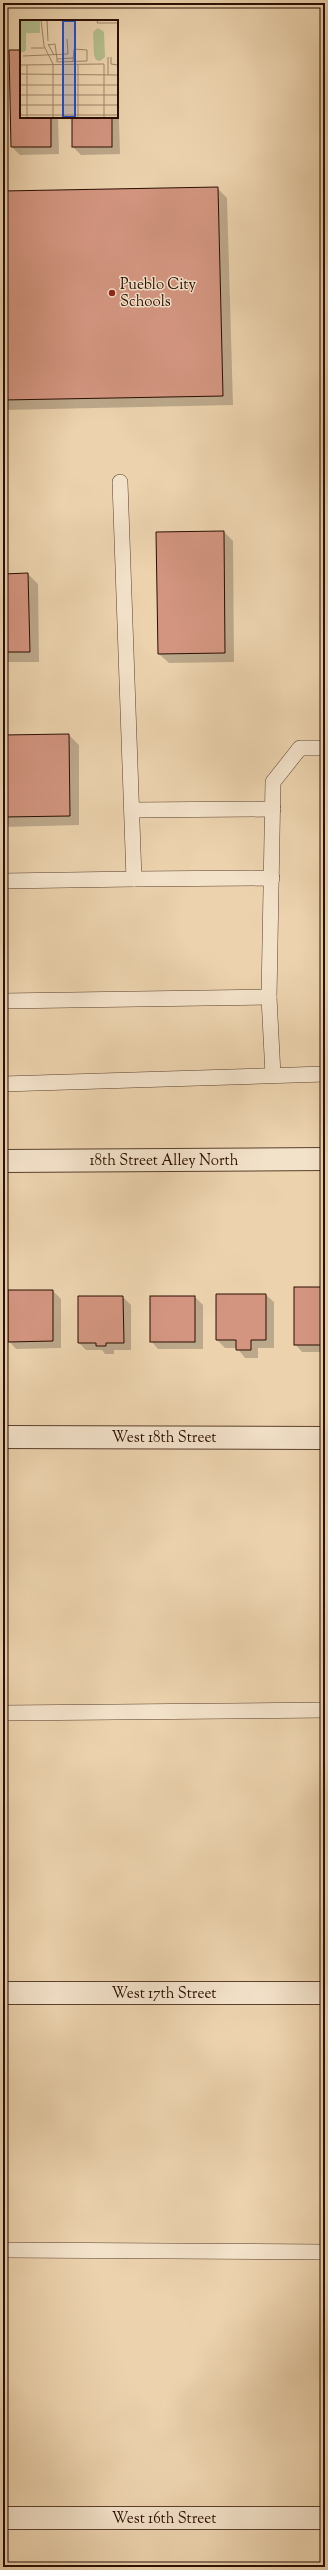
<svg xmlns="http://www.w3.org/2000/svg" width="328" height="2570" viewBox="0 0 328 2570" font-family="'Sorts Mill Goudy',serif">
	<rect width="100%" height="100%" fill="#ecd3ae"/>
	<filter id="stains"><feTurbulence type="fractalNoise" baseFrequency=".005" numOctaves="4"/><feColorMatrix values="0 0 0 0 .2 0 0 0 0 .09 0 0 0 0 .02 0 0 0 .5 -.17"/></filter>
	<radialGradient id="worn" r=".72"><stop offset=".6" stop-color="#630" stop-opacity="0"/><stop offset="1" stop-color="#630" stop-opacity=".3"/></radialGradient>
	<g fill="#0003">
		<path d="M21 51V117H58L59 154 20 155 12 147Z"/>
		<path d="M117 57 120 154 81 155 73 147V117H117Z"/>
		<path d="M217 188 227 198 233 405 3 410V193Z"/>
		<path d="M224 532 233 541 234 662 169 663 159 654Z"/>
		<path d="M28 574 38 584 39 662H7V736L69 735 79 745V825L3 827V575Z"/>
		<path d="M325 1288V1352H302L295 1344Z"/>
		<path d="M9 1291H53L61 1299V1348L16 1349 9 1341Z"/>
		<path d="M217 1295H266L274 1302V1348H258V1358H245L237 1348H225L217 1340Z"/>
		<path d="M123 1297 131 1305V1350H114V1354H105L102 1350H86L78 1342Z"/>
		<path d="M151 1297H195L203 1305V1349H158L151 1341Z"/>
	</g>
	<g fill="#d39580" stroke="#2a0e00">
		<path d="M9 50H21V117H51V147H11Z"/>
		<rect x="72" y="117" width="40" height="30"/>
		<path d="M218 187 223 396 3 400V191Z"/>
		<path d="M224 531 225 653 158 654 156 532Z"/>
		<path d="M28 573 30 652H3V574Z"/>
		<path d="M69 734 70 816 3 817V735Z"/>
		<rect x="294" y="1287" width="31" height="58"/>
		<path d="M8 1290H53V1341L8 1342Z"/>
		<path d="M216 1294H266V1340H251V1350H236V1340H216Z"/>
		<path d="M78 1296H123L124 1343H106V1346H96V1343H78Z"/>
		<rect x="150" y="1296" width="45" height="46"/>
	</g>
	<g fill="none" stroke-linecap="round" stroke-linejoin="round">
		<g stroke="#5a3f2c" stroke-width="16">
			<g id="service">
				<path d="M132 810 273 809"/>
				<path d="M134 879 272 878"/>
				<path d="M3 881 134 879 120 482"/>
				<path d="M3 1001 269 997"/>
				<path d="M273 1075 269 997 273 782 300 748H325"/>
				<path d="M3 1084 325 1074"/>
				<path d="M3 1713 325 1710"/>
				<path d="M3 2250 325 2252"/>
			</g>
		</g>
		<g stroke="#5a3f2c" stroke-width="24">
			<g id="minor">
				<path d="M3 1161 325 1159"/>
				<path d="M3 1437 325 1438"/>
				<path d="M3 2518H325"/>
			</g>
		</g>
		<g stroke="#5a3f2c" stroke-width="24">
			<path id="tertiary" d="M3 1993H325"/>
		</g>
		<use href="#service" stroke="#f3e2ca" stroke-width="15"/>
		<use href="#minor" stroke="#f3e2ca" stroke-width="22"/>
		<use href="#tertiary" stroke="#f3e2ca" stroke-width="22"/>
	</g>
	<circle fill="#8f2418" stroke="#f3e2ca" stroke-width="1.5" cx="112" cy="293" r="4"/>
	<g text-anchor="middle" stroke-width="3" stroke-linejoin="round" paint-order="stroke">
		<g font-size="15" fill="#2a0e00" stroke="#f3e2ca" text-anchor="start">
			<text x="120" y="289">Pueblo City<tspan x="120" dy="17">Schools</tspan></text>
		</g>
		<g font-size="15" fill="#2a0e00" stroke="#f3e2ca">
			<text x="164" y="1165">18th Street Alley North</text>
			<text x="164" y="1442">West 18th Street</text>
			<text x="164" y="1998">West 17th Street</text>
			<text x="164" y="2523">West 16th Street</text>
		</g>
	</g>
	<g transform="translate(20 20)">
		<rect width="98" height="98" fill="#ecd3ae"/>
		<path d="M0 0H20V13H6V30L4 32H0ZM78 8 84 12 85 37 80 41 76 40 74 35 73 12Z" fill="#b4bd8d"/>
		<path fill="none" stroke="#9e8468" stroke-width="1" d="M21 0 24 26 33 44V98M27 0 28 21M78 0 77 3H98M98 6V31M28 24 34 35M28 25 35 24 37 39 53 38M11 28H24M3 36 48 34 47 19M88 37V55M91 37V44L98 45M37 39V42L67 41V30L54 29 53 41M0 45 84 44V98M0 54 98 55M0 65H98M0 75H98M0 85H98M0 95H98M7 98V45M58 98V44"/>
		<path fill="#1d4ed8" fill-opacity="0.15" stroke="#1d4ed8" stroke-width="2" d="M43 1H55V97H43Z"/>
		<rect width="98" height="98" fill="none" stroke="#2a0e00" stroke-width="2"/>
	</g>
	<rect width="328" height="2570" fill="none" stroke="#ecd3ae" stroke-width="16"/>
	<rect x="4" y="4" width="320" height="2562" fill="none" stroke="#2a0e00" stroke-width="2"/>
	<rect x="8" y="8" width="312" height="2554" fill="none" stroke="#2a0e00"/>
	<rect width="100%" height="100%" filter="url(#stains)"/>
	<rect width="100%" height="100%" fill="url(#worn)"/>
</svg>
